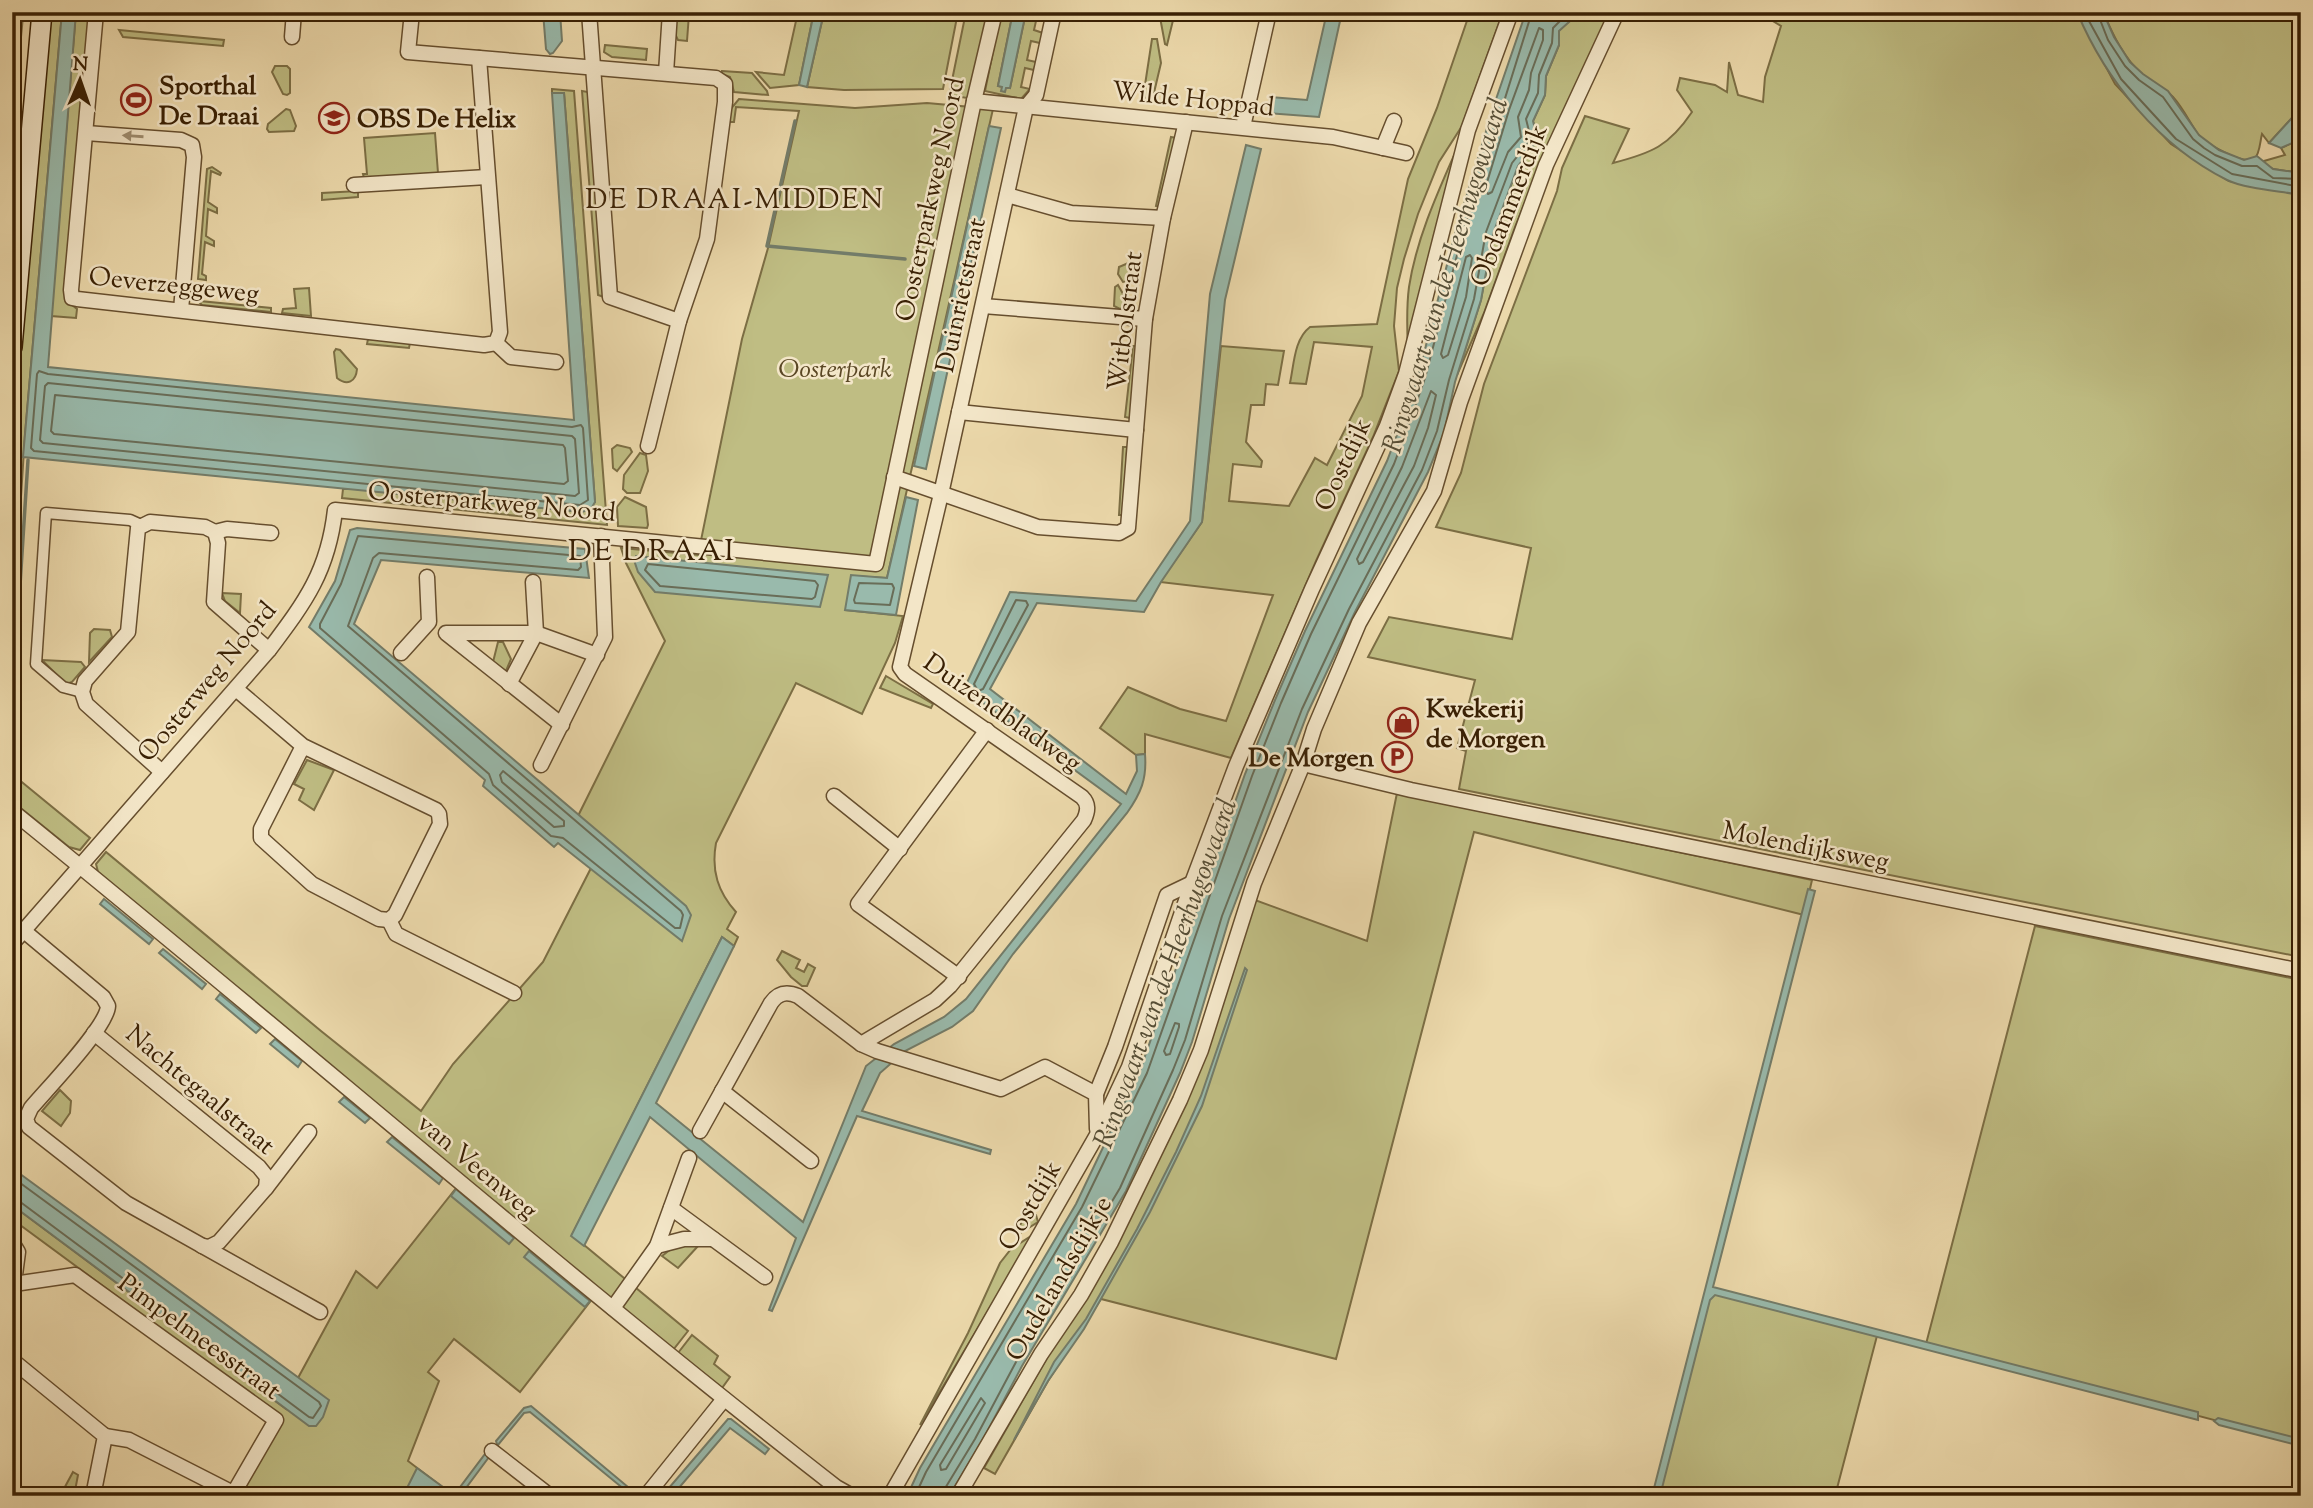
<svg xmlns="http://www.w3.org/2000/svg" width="2313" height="1508" viewBox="0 0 2313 1508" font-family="'Sorts Mill Goudy',serif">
	<rect width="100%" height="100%" fill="#ecd9ab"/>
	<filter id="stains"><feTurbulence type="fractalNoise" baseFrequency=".00286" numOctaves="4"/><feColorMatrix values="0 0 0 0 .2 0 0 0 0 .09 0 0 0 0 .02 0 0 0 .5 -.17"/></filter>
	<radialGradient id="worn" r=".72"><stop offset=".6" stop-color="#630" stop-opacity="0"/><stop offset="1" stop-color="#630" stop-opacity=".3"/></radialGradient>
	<g fill="#bfbd83" stroke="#7c6e44" stroke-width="2">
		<path d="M12 12H23V16L12 132Z"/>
		<path d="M47 12H62L25 434 12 638V409Z"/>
		<path d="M76 12H89L66 300 77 309 76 318 51 316Z"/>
		<path d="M798 12H814L799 85 770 88 756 72 784 75Z"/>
		<path d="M824 12H958L943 89 844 90 807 87Z"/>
		<path d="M966 12H990L971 95 967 98 949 95Z"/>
		<path d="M1001 12H1013L998 86 1010 88 1026 12H1038L1034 30 1043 33 1040 43 1031 41 1027 60 1036 62 1034 70 1025 68 1021 87 1030 89 1021 99 985 91Z"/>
		<path d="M1159 12H1175L1167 45 1165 44Z"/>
		<path d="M1470 12H1503L1462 126 1439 162 1418 214 1404 259 1397 288 1394 326 1399 371 1373 437 1316 561 1231 758 1145 734V754L1136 755 1100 728 1128 687 1180 709 1226 721 1273 595 1160 582 1202 522 1221 346 1284 351 1278 385 1266 384 1264 405H1251L1246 442 1262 461 1261 467 1233 464 1229 501 1289 506 1315 458 1327 465 1362 396 1372 347 1314 342 1306 384 1290 383C1294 365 1294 339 1310 327L1377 324 1408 179 1437 108Z"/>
		<path d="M1590 12H1611L1580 83 1552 136 1515 227 1484 313 1457 375 1481 300 1493 234 1518 166 1529 152 1537 135 1533 121 1545 95 1546 76 1559 45V30L1579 13 1589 14Z"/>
		<path d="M1758 12H2077L2115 84 2171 144 2229 181 2301 195V957L1459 789 1466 751 1457 748 1475 680 1368 657 1389 617 1512 639 1531 548 1436 527 1461 473 1484 384 1557 191 1562 168 1585 116 1629 129 1613 163C1652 153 1669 146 1692 112L1677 90 1680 78 1715 85 1727 92 1729 62 1738 95 1763 102 1765 77 1781 26Z"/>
		<path d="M2103 12H2301V108L2269 143 2262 134C2260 141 2260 155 2254 159 2241 165 2205 143 2197 133 2189 121 2183 108 2173 97 2165 88 2153 83 2143 75 2124 59 2113 35 2103 12Z"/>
		<path d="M683 13 689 14 687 41 678 40C673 32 674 18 683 13Z"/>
		<path d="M119 30 224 40 223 46 123 37Z"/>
		<path d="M1152 39H1157L1161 63 1153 97 1143 98Z"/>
		<path d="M605 45 647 49 646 60 612 57 604 52Z"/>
		<path d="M275 66H287L290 69V93L287 95 283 94 272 72Z"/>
		<path d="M722 71 752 73 767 91 768 95 734 92 730 77 722 74Z"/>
		<path d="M552 89 574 91 607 525 342 498 343 489H356L581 512 595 502 564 93H552Z"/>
		<path d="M582 91 588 92 604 297 598 295Z"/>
		<path d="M739 99 855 108 927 103 993 109 887 578 852 576 846 610 903 616 895 643 862 714 796 683 716 843C711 871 718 892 736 912L727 929 738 937 734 946 722 937 572 1235 688 1331 673 1350 600 1289 520 1392 454 1339 428 1372 439 1381 408 1461 446 1490 443 1496H245L241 1494 282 1418 12 1219V1205L286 1409 298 1378 356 1271 377 1288 464 1178 98 872 96 864 106 852 321 1031 421 1111 453 1064 543 962 591 868 579 814 665 641 626 563 621 548 698 555 742 339 768 248 799 111 736 107 734 122H728L729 111Z"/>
		<path d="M286 109 290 110 296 126 294 131 269 132 267 129 268 124Z"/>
		<path d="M435 133 438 173 364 178 363 174H367L364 138Z"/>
		<path d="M1171 137 1177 138 1162 207 1156 206Z"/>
		<path d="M2301 139V173L2273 169 2265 164 2264 161 2285 155 2281 148Z"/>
		<path d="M1455 153 1408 352C1407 330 1406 309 1409 287 1416 241 1436 196 1455 153Z"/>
		<path d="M212 167 221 173 220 175 211 171 208 202 217 208V213L208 209 206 236 214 241V246L205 242 202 274 206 276V280L198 279 207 169Z"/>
		<path d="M358 191V197L322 200V193Z"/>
		<path d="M1133 261 1128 281 1123 282 1118 274 1119 267Z"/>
		<path d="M1118 285 1127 301 1125 306 1120 309 1114 306 1115 287Z"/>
		<path d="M309 288 311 316 282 313 283 309 296 308 294 289Z"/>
		<path d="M197 291H201L200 301 271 308V312L202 305 197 300Z"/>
		<path d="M368 339 410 343 409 348 367 344Z"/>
		<path d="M1133 346H1137L1130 418 1125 417Z"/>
		<path d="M336 349 340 350 357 369C356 382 347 386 337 378L334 352Z"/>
		<path d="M617 445 630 448 632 452 617 471 613 468 612 449Z"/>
		<path d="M1123 447H1127L1124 515H1119Z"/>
		<path d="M640 453 646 455 648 471 640 493H627L623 489 624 475Z"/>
		<path d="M625 497 646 507 648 525 647 528 618 526 617 507Z"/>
		<path d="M222 593 241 594 240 613 225 601Z"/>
		<path d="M94 629 110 630 112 637 89 662 90 633Z"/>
		<path d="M498 642H503L511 659 506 671 493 662Z"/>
		<path d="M42 660 81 662 85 667 72 682 66 684Z"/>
		<path d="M886 676 933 704 931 708 880 688Z"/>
		<path d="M307 760 334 770 314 810 299 800 304 789 294 784Z"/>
		<path d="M12 774 90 838 80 850 69 847 12 801Z"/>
		<path d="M1397 793 1812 880 1804 915 1474 832 1336 1359 1101 1299 1048 1381 995 1474 984 1468 1132 1209 1255 900 1367 941Z"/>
		<path d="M2035 926 2301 980V1443L1926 1344Z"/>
		<path d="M782 951 800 960 796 968 804 972 808 964 815 968 807 986H802L791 977 777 960Z"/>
		<path d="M60 1090 71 1101 70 1113 61 1126 42 1111Z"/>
		<path d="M1026 1214 1036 1215 1038 1222 1017 1235 1016 1233Z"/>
		<path d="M1034 1234 920 1425 968 1333 1000 1263 1011 1249Z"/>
		<path d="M682 1245 698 1246 678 1268 662 1256 671 1249Z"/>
		<path d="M1708 1290 1878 1332 1835 1496H1655Z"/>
		<path d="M692 1335 718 1356 714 1364 730 1377 722 1388 678 1353Z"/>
		<path d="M73 1472 78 1475 74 1496H60Z"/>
	</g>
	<g fill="#99baac" stroke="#737c69" stroke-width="2">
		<path d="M62 12H76L48 367 574 420 552 93H564L595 502 591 509 582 512 23 457Z"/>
		<path d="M543 12H560L562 41 553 53 550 54 546 49Z"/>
		<path d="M814 12H824L807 87 799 85Z"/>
		<path d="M1013 12H1026L1010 88H1006L1005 92 1001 91 1002 87 998 86Z"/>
		<path d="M1327 12H1342L1319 117 1268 113 1270 97 1307 100Z"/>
		<path d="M1526 12H1590V14L1579 13 1559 31V45L1546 76 1545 95 1533 121 1538 140 1518 166 1493 234 1481 300 1455 382 1444 433 1428 472 1355 612 1308 712 1229 919 1192 1042 1180 1073 1126 1191 1022 1366 981 1443 949 1496H907L920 1468 1076 1204 1140 1070 1245 774 1275 700 1305 631 1387 461 1403 419 1418 376 1455 234 1494 105Z"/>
		<path d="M2077 12H2103L2114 37 2130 62 2143 74 2168 91 2199 135 2219 150 2244 160 2257 156 2273 169 2301 173V195C2280 191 2246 189 2227 180 2159 146 2106 81 2077 12Z"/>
		<path d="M2301 108V139L2281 148 2269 143Z"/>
		<path d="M989 126 1001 128 926 469 914 466Z"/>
		<path d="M1246 145 1261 149 1225 300 1202 522 1161 582 1144 612 1037 603 990 689 1126 794 1137 771 1136 755 1145 754C1147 779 1141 793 1127 813L1013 954 973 1011 952 1027 905 1051 880 1073 862 1111 991 1150 990 1154 857 1116 772 1311 769 1310 796 1238 650 1117 584 1246 571 1236 722 937 734 946 656 1103 803 1222 866 1066 894 1044 944 1017 966 999 1121 804 964 689 1010 592 1136 601 1190 521 1210 294Z"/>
		<path d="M906 497 918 500 896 615 845 610 851 575 887 578Z"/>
		<path d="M357 528 585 549 589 578 381 560 354 624 686 906 691 915 682 941 558 843 554 847 483 786 485 780 309 627 335 581 350 530Z"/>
		<path d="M636 556 828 575 820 607 655 592 638 572 634 560Z"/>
		<path d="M1808 889 1815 891 1713 1287 2198 1412V1420L1715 1295 1710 1300 1660 1496H1652Z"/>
		<path d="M104 899 153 939 149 944 100 904Z"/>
		<path d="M163 949 206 984 202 989 159 953Z"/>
		<path d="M1245 968 1247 970 1202 1106 1150 1212 1084 1329 1048 1381 1014 1440 1054 1362 1086 1319 1137 1229 1176 1152 1201 1096Z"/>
		<path d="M220 994 261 1028 256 1033 216 999Z"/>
		<path d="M275 1039 302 1061 298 1067 270 1044Z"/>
		<path d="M344 1097 370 1118 365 1123 339 1102Z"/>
		<path d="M392 1137 443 1178 439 1184 387 1142Z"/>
		<path d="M12 1168 329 1400 323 1417 316 1426H309L12 1205Z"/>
		<path d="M456 1189 514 1238 509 1244 451 1196Z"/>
		<path d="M529 1251 590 1301 585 1307 524 1257Z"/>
		<path d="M531 1406 628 1487 625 1490 530 1412 524 1413 498 1445 497 1444 496 1441 524 1408Z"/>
		<path d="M2218 1418 2301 1439V1446L2219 1425 2214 1421Z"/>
		<path d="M728 1419H731L769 1449 765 1454 730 1428 672 1496H662Z"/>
		<path d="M485 1454 489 1457 460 1496H403L417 1468 454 1495Z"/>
	</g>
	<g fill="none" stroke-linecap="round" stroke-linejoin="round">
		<g stroke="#696d58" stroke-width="2">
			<path d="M2084 12 2121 79 2176 139 2232 174 2301 187"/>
			<path d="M2097 12 2108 40 2125 66 2139 80 2163 97 2193 139 2204 148 2215 155 2242 166H2257L2273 178 2301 179"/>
			<path d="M1539 28 1543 30V40L1531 73 1529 90 1518 117 1521 137 1508 152 1492 192 1488 194 1485 189 1509 110Z"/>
			<path d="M1470 255 1472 258 1466 297 1448 355 1443 358 1441 354 1466 257Z"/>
			<path d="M39 371 48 374 572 427 581 425 583 428 588 500 580 505 34 451 31 448 37 374Z"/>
			<path d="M48 383 572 436 575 439 579 493 575 496 43 443 40 440 45 386Z"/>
			<path d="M1431 391 1436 395 1428 428 1414 466 1363 562 1359 564 1357 559 1402 467Z"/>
			<path d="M55 395 563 445 565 448 568 481 564 484 54 434 51 431Z"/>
			<path d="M358 536 580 556 581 567 578 570 379 553 373 558 348 626 681 911 683 915 680 928H675L563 838 551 836 493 785 489 774 320 628V624L341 584Z"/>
			<path d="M648 564 815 581 818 585 815 597 812 599 660 586 645 570Z"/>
			<path d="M859 583 892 584 894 588 890 605 855 603 854 600Z"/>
			<path d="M1016 600 1026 601 1028 605 983 689 978 691 974 684Z"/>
			<path d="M503 771 564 821V826L554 827 502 782 500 775Z"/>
			<path d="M1175 1023 1179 1024V1027L1170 1054 1166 1055 1164 1051Z"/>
			<path d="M12 1177 319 1402 321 1406 313 1418 309 1417 19 1201 12 1200"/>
			<path d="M981 1398 985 1403 946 1469 941 1470 940 1465Z"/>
			<path d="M915 1496 926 1472 1082 1207 1147 1073 1252 776 1281 703 1311 634 1394 464 1410 421 1425 378 1462 236 1532 12"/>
			<path d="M943 1496 944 1490 975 1439 1016 1362 1120 1188 1173 1070 1185 1040 1222 916 1302 709 1349 609 1422 470 1437 431 1449 380 1474 299 1486 232 1512 163 1531 139 1526 119 1538 93 1539 75 1552 43 1553 28 1569 12"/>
		</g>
		<g stroke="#737c69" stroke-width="3.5">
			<path d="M795 121 767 246 905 259"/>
			<path d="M12 667 15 663 28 460"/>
		</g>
		<g stroke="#664e2e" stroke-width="13">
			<path id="pedestrian" d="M82 692 63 687 36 664 46 513 130 520 141 525"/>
		</g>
		<g stroke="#664e2e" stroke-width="17">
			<g id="minor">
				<path d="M96 12 71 290 72 298 77 299 484 345 496 343 500 332 479 58"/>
				<path d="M412 12 408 52 716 78 725 84V102L707 239 679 321 648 446"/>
				<path d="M589 12 610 297 679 321"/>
				<path d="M292 37 294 12"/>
				<path d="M666 73 670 12"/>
				<path d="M974 101 1333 137 1406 153"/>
				<path d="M1243 127 1269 12"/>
				<path d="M86 133 181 140 192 145 194 157 181 310"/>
				<path d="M1383 148 1394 121"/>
				<path d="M354 185 487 177"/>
				<path d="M1007 195 1071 213 1163 218"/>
				<path d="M983 306 1145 319"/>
				<path d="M496 343 511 357 556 362"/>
				<path d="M959 412 1136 430"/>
				<path d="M894 477 1038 527 1119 533 1128 528 1145 319 1163 218 1186 122"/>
				<path d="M215 532 227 529 271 533"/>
				<path d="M401 653 429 622 427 577"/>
				<path d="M509 684 536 633 533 582"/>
				<path d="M236 689 303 746 436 810 439 814 440 824 395 915 389 920 379 919 312 884 261 838V829L303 746"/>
				<path d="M562 725 446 633H536L597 655"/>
				<path d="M1303 764 1411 790 2301 971"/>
				<path d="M541 765 605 637 601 536"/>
				<path d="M162 772 86 704 82 692 85 681 128 632 138 528 150 522 205 527 215 532 218 543 214 602 269 650"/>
				<path d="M834 796 900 849"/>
				<path d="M12 811C288 1034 556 1269 836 1487L852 1496"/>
				<path d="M389 920 396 934 514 993"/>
				<path d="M24 931 103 997 108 1006C107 1027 47 1089 31 1108L26 1119 29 1127 126 1203 320 1312"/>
				<path d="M12 944 269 650C305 602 328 572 335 510L876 564 974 101 995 12"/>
				<path d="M959 977 858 904 987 730"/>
				<path d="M94 1033 259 1167 267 1177 266 1188"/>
				<path d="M861 1044 935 1000 950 986 1084 820C1088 811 1089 804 1082 797L905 674 900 667 941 494 1026 107 1036 95 1054 12"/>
				<path d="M722 1091 811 1161"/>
				<path d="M1096 1094 1115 1047 1167 895 1192 883"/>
				<path d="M700 1131 771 1003C778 993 786 991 798 996L861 1044 877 1051 1001 1089 1045 1067 1096 1094 1097 1129"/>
				<path d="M671 1208 765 1277"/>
				<path d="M12 1242 18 1252 12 1298"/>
				<path d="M202 1246 209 1247 219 1242 266 1188 309 1132"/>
				<path d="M657 1246 684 1239H713"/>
				<path d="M14 1284 75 1275 276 1420 232 1496"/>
				<path d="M613 1308 657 1246 689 1158"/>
				<path d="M12 1360 105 1436 93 1496"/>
				<path d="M105 1436 129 1440 233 1493"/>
				<path d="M492 1451 550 1496"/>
				<path d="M646 1496 724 1399"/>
				<path d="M890 1496 1097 1135 1129 1067 1192 883 1236 766 1312 589 1387 426 1406 374 1468 130 1511 12"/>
				<path d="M958 1496 1041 1354 1081 1295 1111 1242 1180 1100 1201 1050 1254 883 1303 764 1314 729 1359 623 1434 491 1460 402 1546 165 1617 12"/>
			</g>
		</g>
		<g stroke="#392004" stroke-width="22">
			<path id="secondary" d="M12 347 42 12"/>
		</g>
		<use href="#pedestrian" stroke="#f3e6c8" stroke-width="10"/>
		<use href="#minor" stroke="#f3e6c8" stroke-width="14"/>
		<use href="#secondary" stroke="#f3e6c8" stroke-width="19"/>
	</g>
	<defs><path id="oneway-solid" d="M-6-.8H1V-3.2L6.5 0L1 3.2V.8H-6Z" transform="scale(1.75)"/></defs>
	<use fill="#9f8d70" href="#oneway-solid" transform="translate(133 136) rotate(-176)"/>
	<defs>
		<g id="stadium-ring" transform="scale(1.575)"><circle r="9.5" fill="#f3e6c8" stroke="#8f2418" stroke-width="1.5"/><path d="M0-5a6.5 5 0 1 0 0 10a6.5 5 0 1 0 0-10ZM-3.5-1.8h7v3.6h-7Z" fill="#8f2418"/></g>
		<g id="school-ring" transform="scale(1.575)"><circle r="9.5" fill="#f3e6c8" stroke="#8f2418" stroke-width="1.5"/><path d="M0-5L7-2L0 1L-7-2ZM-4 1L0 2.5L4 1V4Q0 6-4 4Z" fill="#8f2418"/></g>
		<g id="shop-ring" transform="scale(1.575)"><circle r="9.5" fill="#f3e6c8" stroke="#8f2418" stroke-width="1.5"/><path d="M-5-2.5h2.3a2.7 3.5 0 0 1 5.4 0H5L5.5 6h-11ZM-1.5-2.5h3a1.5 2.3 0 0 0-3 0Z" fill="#8f2418"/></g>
		<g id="parking-ring" transform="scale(1.575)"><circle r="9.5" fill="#f3e6c8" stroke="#8f2418" stroke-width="1.5"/><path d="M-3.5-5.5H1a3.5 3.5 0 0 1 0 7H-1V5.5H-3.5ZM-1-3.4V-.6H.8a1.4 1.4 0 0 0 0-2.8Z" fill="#8f2418"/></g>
	</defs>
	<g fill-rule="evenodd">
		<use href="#stadium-ring" x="136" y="100"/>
		<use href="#school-ring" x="334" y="118"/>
		<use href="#shop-ring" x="1403" y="723"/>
		<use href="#parking-ring" x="1397" y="757"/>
	</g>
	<g text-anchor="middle" stroke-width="5" stroke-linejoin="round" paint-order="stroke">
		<g font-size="26" font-weight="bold" fill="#392004" stroke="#f3e6c8" text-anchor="start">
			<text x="159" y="94">Sporthal<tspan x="159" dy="30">De Draai</tspan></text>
			<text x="357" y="127">OBS De Helix</text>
			<text x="1426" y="717">Kwekerij<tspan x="1426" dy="30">de Morgen</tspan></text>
			<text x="1374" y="766" text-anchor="end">De Morgen</text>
		</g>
		<g font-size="26" fill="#392004" stroke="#f3e6c8">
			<text transform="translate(1193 98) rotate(6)" y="9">Wilde Hoppad</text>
			<text transform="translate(929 199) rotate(-78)" y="9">Oosterparkweg Noord</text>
			<text transform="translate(1508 205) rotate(-69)" y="9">Obdammerdijk</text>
			<text transform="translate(174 284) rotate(6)" y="9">Oeverzeggeweg</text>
			<text transform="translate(960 295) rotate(-78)" y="9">Duinrietstraat</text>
			<text transform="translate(1124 321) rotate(-83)" y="9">Witbolstraat</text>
			<text transform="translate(1342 464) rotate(-65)" y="9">Oostdijk</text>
			<text transform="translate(492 501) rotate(5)" y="9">Oosterparkweg Noord</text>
			<text transform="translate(206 681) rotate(-50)" y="9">Oosterweg Noord</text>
			<text transform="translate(1003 712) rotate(35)" y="9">Duizendbladweg</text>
			<text transform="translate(1806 845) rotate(11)" y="9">Molendijksweg</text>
			<text transform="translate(201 1089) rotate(40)" y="9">Nachtegaalstraat</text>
			<text transform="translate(478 1166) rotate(40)" y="9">van Veenweg</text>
			<text transform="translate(1029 1205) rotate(-60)" y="9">Oostdijk</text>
			<text transform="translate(1058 1278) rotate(-60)" y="9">Oudelandsdijkje</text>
			<text transform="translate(200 1336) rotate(36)" y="9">Pimpelmeesstraat</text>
		</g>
		<g font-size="26" font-style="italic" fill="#5a4724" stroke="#f3e6c8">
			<text x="835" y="377">Oosterpark</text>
		</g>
		<g font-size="28" letter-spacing="2" fill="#392004" stroke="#f3e6c8">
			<text x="735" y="208">DE DRAAI-MIDDEN</text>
		</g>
		<g font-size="28" font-style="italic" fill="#564e36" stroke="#f3e6c8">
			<text transform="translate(1444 275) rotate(-73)" y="10">Ringvaart van de Heerhugowaard</text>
			<text transform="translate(1164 973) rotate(-70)" y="10">Ringvaart van de Heerhugowaard</text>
		</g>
		<g font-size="30" letter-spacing="2" fill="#392004" stroke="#f3e6c8">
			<text x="652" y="560">DE DRAAI</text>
		</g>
	</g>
	<rect width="2313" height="1508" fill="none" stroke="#ecd9ab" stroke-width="42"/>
	<rect x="14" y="14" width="2285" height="1480" fill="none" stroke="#392004" stroke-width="3.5"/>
	<rect x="21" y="21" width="2271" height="1466" fill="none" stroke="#392004" stroke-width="2"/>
	<g transform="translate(80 80) rotate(2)" stroke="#f3e6c8" stroke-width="5" paint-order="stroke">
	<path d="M0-5L12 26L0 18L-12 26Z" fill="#392004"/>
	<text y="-10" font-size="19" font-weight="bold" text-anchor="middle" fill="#392004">N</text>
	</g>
	<rect width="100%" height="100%" filter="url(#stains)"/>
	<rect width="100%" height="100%" fill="url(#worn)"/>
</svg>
